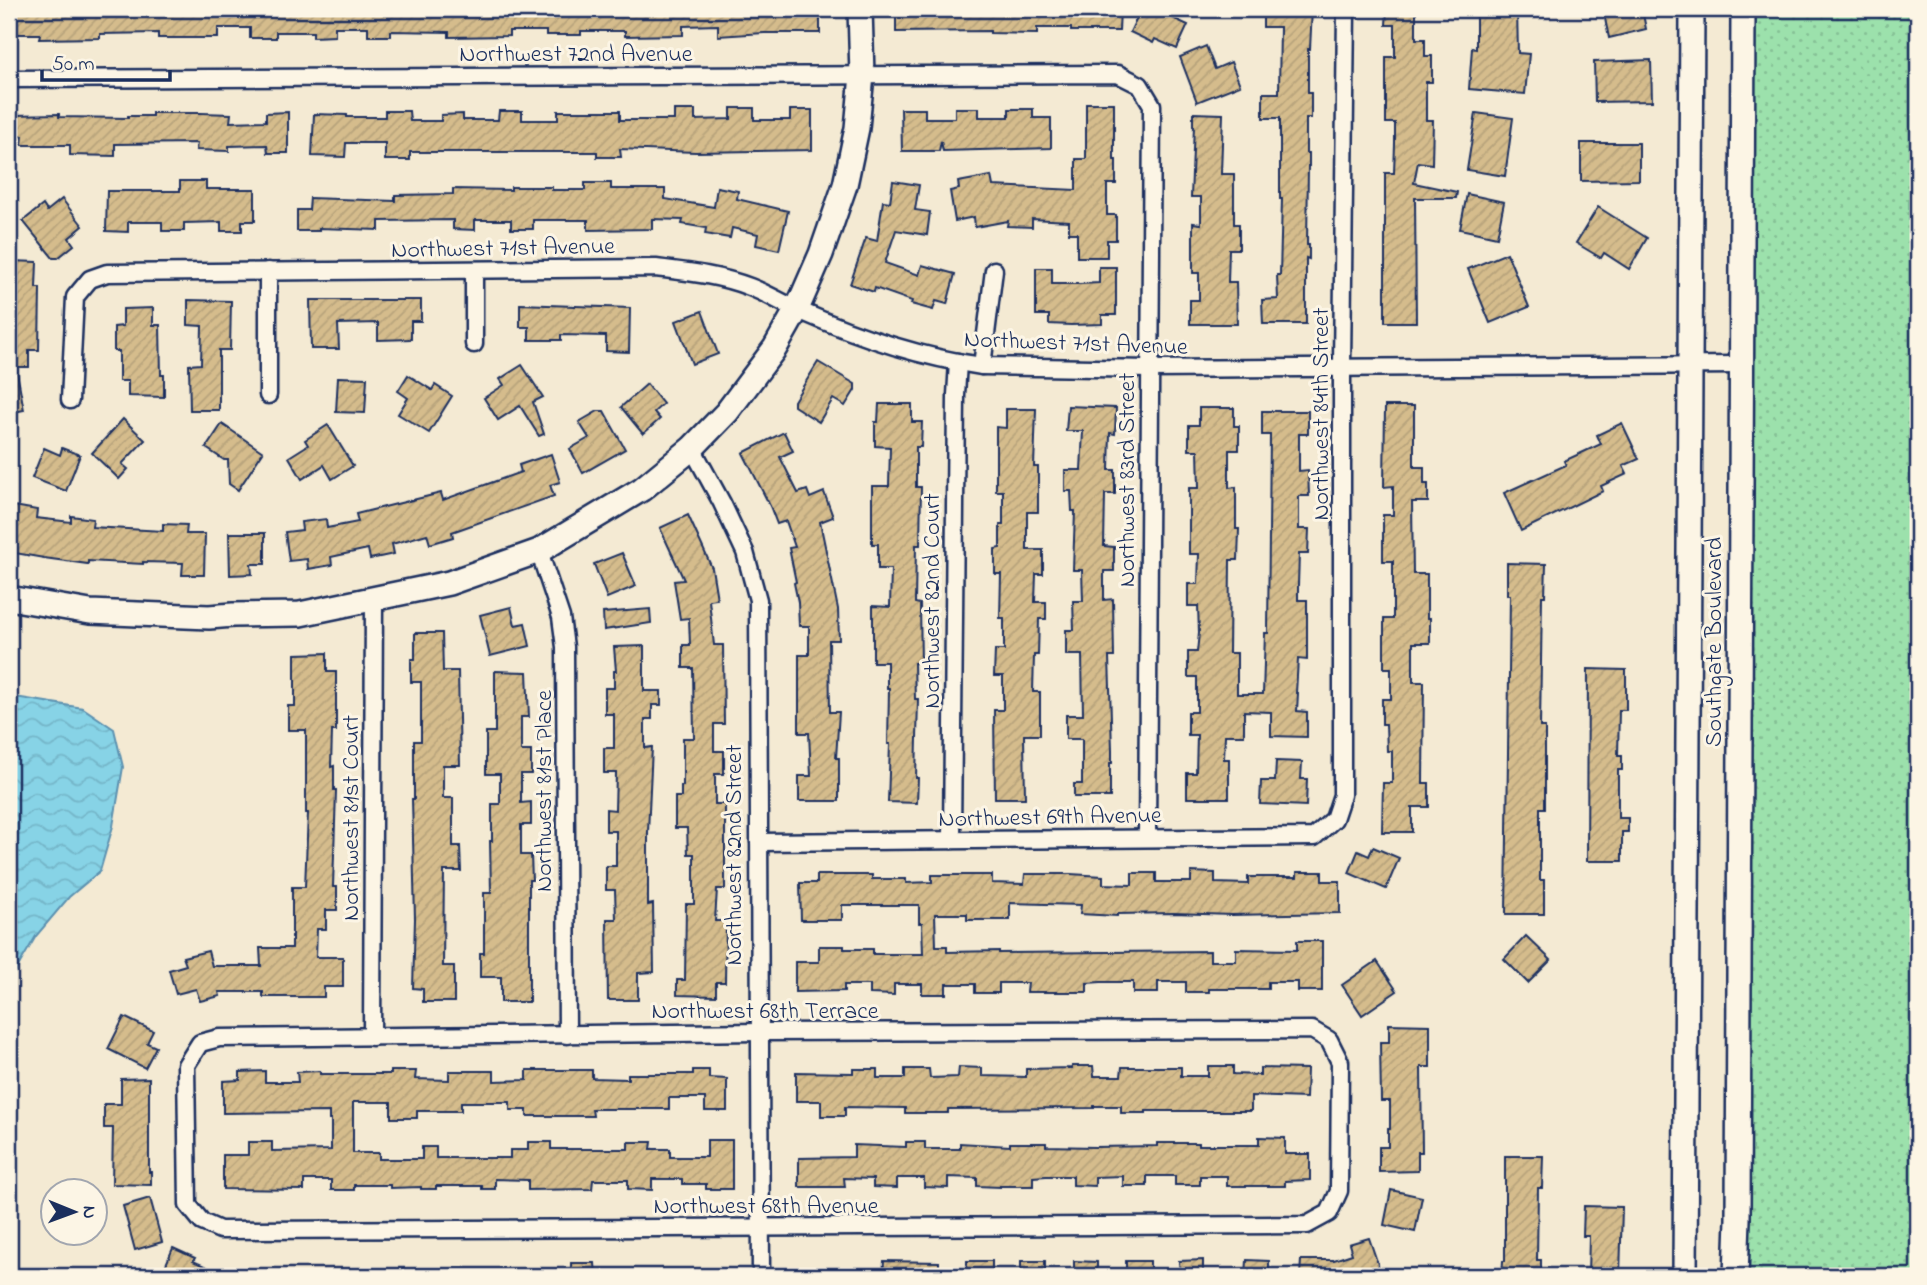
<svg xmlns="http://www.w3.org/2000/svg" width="1927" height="1285" viewBox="0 0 1927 1285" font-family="'Indie Flower',sans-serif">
	<defs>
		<pattern id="grass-dots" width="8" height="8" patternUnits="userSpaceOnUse" patternTransform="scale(1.75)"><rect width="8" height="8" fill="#9ce1ac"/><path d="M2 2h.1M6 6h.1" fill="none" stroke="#86c196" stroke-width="1.8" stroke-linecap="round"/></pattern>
		<pattern id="water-waves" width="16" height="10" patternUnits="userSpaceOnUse" patternTransform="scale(1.75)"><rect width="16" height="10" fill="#87d3e6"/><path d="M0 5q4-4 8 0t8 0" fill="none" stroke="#74b5c8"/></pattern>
		<pattern id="building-hatch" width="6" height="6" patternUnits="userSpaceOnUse" patternTransform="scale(1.75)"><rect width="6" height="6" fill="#d5bc8c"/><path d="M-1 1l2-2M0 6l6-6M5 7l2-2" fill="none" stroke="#b6a27b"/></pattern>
	</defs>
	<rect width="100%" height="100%" fill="#f4ead3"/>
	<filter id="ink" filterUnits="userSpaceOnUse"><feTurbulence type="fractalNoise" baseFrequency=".0143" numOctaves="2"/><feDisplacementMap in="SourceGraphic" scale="14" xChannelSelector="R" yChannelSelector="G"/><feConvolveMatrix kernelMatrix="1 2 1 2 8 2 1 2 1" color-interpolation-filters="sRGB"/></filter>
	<g filter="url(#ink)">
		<path fill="url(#grass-dots)" stroke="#5c8885" stroke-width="2" d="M1755 9H1918V1276H1749Z"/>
		<path fill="url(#water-waves)" stroke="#5c91b0" stroke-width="2" d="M9 696 83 708 114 729 123 767 113 826 100 871 69 897 36 936 9 982Z"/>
		<g fill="url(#building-hatch)" stroke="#1b2f5e" stroke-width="2">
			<path d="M16 9H820V33H764L718 36V25L683 26V35L625 36V31H581V35H546V31H509V36L449 37V32L391 31V36H368V27H335V36L313 37V32H276V38H250V28H218V38H158V33L100 34V38L39 39 40 34H16Z"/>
			<path d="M896 9H1120L1119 31H1071V28H1037V34L990 33V31L896 32Z"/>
			<path d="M1141 9H1169L1166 15 1188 25 1177 49 1155 39 1153 43 1130 32Z"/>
			<path d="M1263 9H1312L1310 49H1308V93H1311V118H1306V153H1309V166H1308L1307 245H1309V259L1306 258V324H1263L1262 300 1278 299 1277 275H1280L1282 199H1280V118H1263V93H1279L1280 27H1263Z"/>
			<path d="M1387 9H1416V39H1425V56H1432V82H1426V120H1433L1432 164 1418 162 1414 183 1457 192 1456 198H1415L1416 322H1385V173H1394L1395 144V123H1386V57H1395V25H1386Z"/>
			<path d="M1476 9H1517L1518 53 1529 54 1525 94 1469 89 1472 48 1476 49Z"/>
			<path d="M1603 9H1642L1646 29 1609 38Z"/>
			<path d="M1206 46 1215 69 1231 62 1240 85 1197 102 1180 57Z"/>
			<path d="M1651 60 1652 101 1595 102 1594 62Z"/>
			<path d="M1086 103H1114V160H1116V184H1107V215H1116V240H1107V257H1077V233H1069V221L1032 219V227L1007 226 1008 221 975 227 974 217 955 221 950 191 959 189 958 182 991 176 993 186 1076 190V159H1086Z"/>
			<path d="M731 108H754V120H790V110H812V150L695 152 620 149 621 157H597V152H410V160H385V143H346L345 157 312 156 314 114 347 115V117H385V111H409L410 121H441V115L463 114V120H498L499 111H522V120H558V111H620V120H674V110H695V120L731 119Z"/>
			<path d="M955 108H979V117H1009V109H1033V118H1051V148L943 151 941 141 939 151H902L901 109H925V118H955Z"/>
			<path d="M288 112V153H268L267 145 229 146V151L196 150 197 143 115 144V156L70 155V145H22L23 136 13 137V115L59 114V117L128 118V116H152V113H201L231 114 230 122 266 121V113Z"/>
			<path d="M1193 113 1223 114 1221 174H1234V224H1239V249H1229L1228 282H1236L1237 324H1190V300H1199V273H1193V223L1201 224V197H1191L1194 126H1193Z"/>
			<path d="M1476 113 1513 118 1505 176 1467 170Z"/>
			<path d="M1581 143H1639V180L1581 181Z"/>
			<path d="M180 181H206V189H255V221H242V231H221V222L184 223V231H162V222H128V232L106 231 107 191H180Z"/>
			<path d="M893 181 919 185 915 210 930 212 927 235 896 230 885 263 919 275 922 265 955 274 947 304 936 301 933 310 911 304 912 301 875 288 874 292 850 284 866 238 877 241 883 201 890 202Z"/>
			<path d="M585 183H611V189H665V199L714 207 717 187 738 191 737 199 788 211 779 250 756 245 758 234 732 228 730 238 705 234 706 228 682 224 683 220 652 219V229L588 230V220H533V229H511V220H475V230L453 229V220L379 221V230L319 228V231H297V210H309L310 198 395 201V195L453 194V189L511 190V187H552V190H585Z"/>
			<path d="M1467 194 1504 202 1497 237 1460 229Z"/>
			<path d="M62 199 83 226 69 238 74 245 58 258H53L23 221 43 205 47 211Z"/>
			<path d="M1598 207 1647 238 1629 269 1604 253 1601 258 1576 243Z"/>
			<path d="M1507 253 1529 307 1490 323 1468 269Z"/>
			<path d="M12 261 37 262 36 288H40L39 350H29V367H16L24 410 9 413V285Z"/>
			<path d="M1099 267H1116V315H1102V324L1071 325 1049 324V315H1036V268H1052V284H1080L1099 283Z"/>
			<path d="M188 300 231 301 230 350H219V410H190L189 365 201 364 202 326 188 325Z"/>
			<path d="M310 300H421V321H411V339L378 340V323L338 324 339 349H311Z"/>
			<path d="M520 304 630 308 629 352 606 351V336L561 335V340H529V327H520Z"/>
			<path d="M153 308V325H160L161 375H164V397L128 396V381H119V351H114V327L123 326V309Z"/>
			<path d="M702 311 718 354 692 364 676 321Z"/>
			<path d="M818 362 855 384V390L845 406 833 399 819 422 794 406V401Z"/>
			<path d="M522 365 543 397 533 402 544 434 539 436 520 406 498 420 484 398 504 385 500 379Z"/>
			<path d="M408 375 432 390 435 385 452 396 429 433 398 414 408 398 398 391Z"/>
			<path d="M338 377 367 378 365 413 336 412Z"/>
			<path d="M647 384 663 404 654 412 660 419 643 434 621 407Z"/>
			<path d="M879 404H912V422H922L921 447H916V487H921L920 545H916L915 603 920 604 921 663H914L915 699H918L916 778H918L917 803 888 802 890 744H888L889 688H887V662H873V606L890 607 891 569H878V544H872V486H889L890 447 875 446V422H878Z"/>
			<path d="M1068 406 1116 408 1115 434 1110 433 1109 470H1115V494H1105L1104 546 1114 547V571H1104V600L1113 599 1114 657H1109L1112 750V763H1110V797H1074V784H1082V739H1066V715H1083L1082 655H1066V630H1074L1073 601H1083L1082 570H1073L1075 511H1072L1071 491H1065V470H1081L1083 431H1066Z"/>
			<path d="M1385 406H1414V467H1424V484H1428V502H1412L1413 574H1427V618H1430V643H1413V682H1424L1423 783H1429V807H1412V832H1382L1383 783H1392V751H1387L1386 724H1382V699H1391V668H1384V619H1393V561H1383V515H1393V486L1384 487Z"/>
			<path d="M1199 408H1234V426H1239V450H1229V488L1236 487V529H1239L1238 560H1230L1229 653H1237V694H1263L1265 633H1268L1270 435H1262V411H1308V434H1299V471L1308 470 1309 496H1299V529H1309L1308 554H1299L1298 585V600H1307V660L1298 659 1296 693H1298L1297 711 1307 712V737L1271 736V712L1244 711V735H1225L1224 759H1229V798H1187V773H1196L1197 735H1188V712H1197V677H1188V652H1197L1199 633 1198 606H1188V584H1198L1199 554H1189V488H1199L1198 450H1189V425H1199Z"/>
			<path d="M1006 409H1036L1034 467H1038V512H1027V550H1043V574H1036L1035 602H1046V619H1039L1038 655H1034L1033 692H1040V735H1024L1025 798H995L994 710H1003V676H994L995 650H1004V618H1000L1001 574H995V549L1000 548V525H1003V491H996V427L1006 428Z"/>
			<path d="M598 411H604L625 449 583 473 570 449 589 438 579 422Z"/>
			<path d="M123 419 145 440 122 464 128 469 119 479 92 453Z"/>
			<path d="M1622 423 1639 459 1623 466 1627 474 1601 486 1603 491 1521 531 1504 493 1566 465 1564 461 1601 444 1597 435Z"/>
			<path d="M222 424 263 452 238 490 229 484 228 460H224L206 448Z"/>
			<path d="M328 425 353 466 332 479 324 465 302 479 289 457 308 445 305 440Z"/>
			<path d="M784 432 793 451 780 457 798 493 807 490 810 498 824 492 833 517 820 522 838 609 839 640H829L830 712H839L836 758H839V801H799V776H811L809 733H799V655H809V626H799L798 602 794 583 796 582 789 548 795 547 786 521 777 524 770 506 743 453Z"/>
			<path d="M44 448 60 455 62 448 80 455 66 491 32 478Z"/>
			<path d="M551 454 560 482 550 485 554 496 452 532 453 537 430 544 427 534 392 544 394 554 370 559 368 549 331 557 332 565 308 569 307 559 289 561 285 532 302 530 301 522 326 519 327 528 358 522 356 514 441 493 443 500 521 472 519 465Z"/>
			<path d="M14 506 37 510 36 518 71 522V516L93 519 92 527 163 531V524L187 525 186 534H205L204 575H182L183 563 143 562V564L88 561V564L44 558 9 552V522H10Z"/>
			<path d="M688 515 712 568 717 599 709 600 714 645H723L724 724H714V751H724V774H715V804H725V889H717L715 921H726L725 982H716V996L677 995V980H685L686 904H694V854H688L687 828H675V797H681V786H683V738H694L693 668H683V645H690L689 618 680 619 674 581 684 580 660 528Z"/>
			<path d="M229 533H265V564H251L252 574 230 575Z"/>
			<path d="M622 553 636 586 607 598 594 564Z"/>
			<path d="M1507 563 1546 564 1545 596H1542L1540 727H1545V808H1540V880H1544V914H1506L1510 595H1507Z"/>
			<path d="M511 607 515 625 525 623 530 646 490 656 480 615Z"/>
			<path d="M650 609 651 623 604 630 603 613Z"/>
			<path d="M415 633H442L443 671H458L460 765H443V798H453V846H460L461 871H444L443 966H454V1002H423V989L413 988 415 919 412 799H414V741H421V682H411V659H415Z"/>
			<path d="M644 646V691H661V705H652V719H645V748L652 747 648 832V905L653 904 654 972 638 973V1000H608L607 919H616L615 890H606V866H616V831H606V809L615 810 616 773H604V748H614V714H605V688H614V671H616L614 647Z"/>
			<path d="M327 653V672H336V731H332L331 767 334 766V790H336L333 887H337V910H326V929H317L316 957H343V987H324V997H263V992H219L220 996 200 1001 196 989 176 994 169 970 186 965 183 957 208 951 212 966H261L260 948H292V887H305L308 813H306V730H288V706H295V654Z"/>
			<path d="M1588 669 1626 670V710H1619L1618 756H1622V770H1618V818H1628V832H1622V861H1587Z"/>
			<path d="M495 671 527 672 529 717H521V751H531V774H521V803L531 802V825H521V855H531L532 880H529V1002H501V977H480V953H484V893H491L490 841H492V804H500V774H486V732H495Z"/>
			<path d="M1276 761 1302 762 1301 779H1307L1306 806 1260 804 1261 781H1275Z"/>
			<path d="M1373 847 1399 858 1386 889 1349 873 1358 851 1369 856Z"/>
			<path d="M1191 872 1215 873V883L1248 884V877H1297V872H1322V881H1340V913L1232 915 1174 913 1117 914V916L1080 914 1081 905 1010 903V920H967V914H935L936 946H947V952L999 951V953L1210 951V961H1236V949L1297 950V941H1322V991H1298V982H1268V989H1209V992H1186V982H1158V993H1133V982H1101L1087 983V992H1027L1028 983H999V993H975V984H946V994H922V984H894V995L870 994V985H844V991L795 992V962H819V946H844V949H873V954H923L922 923H919V905H842V920H801L800 883H817V875H872V879H906V883L932 882V875H992V883L1024 884 1025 874H1070L1103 876V884L1132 885V873H1156V882H1191Z"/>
			<path d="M1526 936 1551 960 1528 983 1504 959Z"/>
			<path d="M1377 961 1397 991 1362 1015 1342 985Z"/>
			<path d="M124 1017 153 1031 147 1043 156 1047 145 1068 108 1049Z"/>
			<path d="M1389 1024 1430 1025V1067H1421L1422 1152H1418V1171L1379 1172V1147H1388V1129H1390V1101H1381L1380 1042H1389Z"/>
			<path d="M1072 1066H1093L1094 1076H1121L1122 1067H1181V1076H1208V1066H1233V1074L1260 1075V1068L1307 1069 1306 1098 1251 1096V1111H1146V1113H1121V1106H1094V1108L948 1109V1113H905V1108L845 1107V1116H821V1101H796V1072L853 1073V1069H877V1078H905V1069H929L930 1078 958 1077 959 1067 982 1068V1076L1026 1077V1069L1072 1068Z"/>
			<path d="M527 1070H592V1078L628 1079V1074H693V1070H709V1078L727 1079V1111H705V1098H669V1109H592L593 1116H527V1110H510V1102H461V1111H417V1118H391V1102H353V1153H379V1159H422V1147H436V1158H510V1150H528V1142H551V1149H628V1142H652L651 1149H670V1157H707V1140H732V1189H706V1184H682V1179H652V1190L628 1189V1180H593L592 1189 528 1190V1180L495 1179V1189H482V1186H436V1189H421V1187L390 1188V1185H354V1190H331V1180H304V1190L223 1189V1155H248V1142H272V1151L331 1150V1120H329V1112L223 1113V1081L240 1080V1072L265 1071V1082H298L297 1072 320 1071V1074H391V1071H416L415 1079 449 1080V1071H494V1081L527 1080Z"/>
			<path d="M149 1078V1172H151V1185L112 1184 113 1128H104V1104H121V1079Z"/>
			<path d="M1259 1137 1285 1138V1154H1310V1180L1285 1181V1186H1227V1176H1200V1185H1175V1176H1147V1186H1123V1176L1095 1177V1186L1073 1185V1176H1046L1033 1177V1186H1000V1187L977 1186V1178L948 1177V1188L924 1187V1178H897V1188L873 1187V1179L844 1178 845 1187H799V1158L854 1157V1145L906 1147V1142H925V1149H960V1143L1010 1146V1143H1046V1146L1095 1147 1157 1146V1143H1199V1145H1259Z"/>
			<path d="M1505 1156H1543L1542 1188H1538L1537 1260H1541V1276H1502L1503 1261H1505Z"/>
			<path d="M1391 1190 1422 1197 1415 1232 1384 1225Z"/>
			<path d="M150 1198 162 1242 135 1250 123 1206Z"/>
			<path d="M1584 1206 1622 1207 1620 1276H1588L1589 1236H1583Z"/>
			<path d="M1369 1238 1382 1276H1300L1301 1260H1334L1352 1254 1349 1244Z"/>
			<path d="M173 1248 195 1258 193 1261 227 1276H161Z"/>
			<path d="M1203 1260V1276H1180L1179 1261Z"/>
			<path d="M1247 1260 1269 1261V1276H1246Z"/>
			<path d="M884 1261 939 1262V1276H883Z"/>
			<rect x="967" y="1261" width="25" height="15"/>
			<rect x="1021" y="1261" width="24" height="15"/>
			<path d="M1074 1261 1097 1262V1276H1074Z"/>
			<rect x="1126" y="1261" width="24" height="15"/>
			<path d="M571 1263H595L596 1276H571Z"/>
		</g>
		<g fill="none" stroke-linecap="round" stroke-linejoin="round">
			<g stroke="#1b2f5e" stroke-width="21">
				<g id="street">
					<path d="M9 79 1118 74 1140 85 1152 105 1147 837"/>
					<path d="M268 271V395"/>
					<path d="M474 344V271"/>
					<path d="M982 366 994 270"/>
					<path d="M70 400 75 297 90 279 107 273 656 268C688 272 719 275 750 287 766 293 782 303 798 310 857 336 918 357 982 366L1150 369 1742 365"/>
					<path d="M692 448 722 503 745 552 758 600 761 1276"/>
					<path d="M539 551 561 617 565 647 567 1035"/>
					<path d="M952 840 956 395 958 362"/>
					<path d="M759 842 1314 837 1334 819 1342 795V366L1346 9"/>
					<path d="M1312 1030 1329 1040 1340 1062 1339 1191 1329 1213 1307 1225 220 1230 202 1222 188 1205 186 1065 200 1043 219 1038 761 1032Z"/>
					<path d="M372 1037 374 599"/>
				</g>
			</g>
			<g stroke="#1b2f5e" stroke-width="28">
				<g id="secondary">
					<path d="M9 598 90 612 209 617 233 615 300 614 449 583 539 551 642 489 692 448 727 412 775 348 797 309 821 254 845 185 857 128 862 75 860 9"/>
					<path d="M1685 1276 1692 9"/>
					<path d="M1736 1276 1738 1219 1743 9"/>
				</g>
			</g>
			<use href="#street" stroke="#fcf5e5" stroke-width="16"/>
			<use href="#secondary" stroke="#fcf5e5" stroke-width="23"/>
		</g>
	</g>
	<g text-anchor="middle" stroke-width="6" stroke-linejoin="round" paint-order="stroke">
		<g font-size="24" fill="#1b2f5e" stroke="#fcf5e5">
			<text x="576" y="61">Northwest 72nd Avenue</text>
			<text transform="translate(503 247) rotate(-1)" y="8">Northwest 71st Avenue</text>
			<text transform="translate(1076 342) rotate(2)" y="8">Northwest 71st Avenue</text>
			<text transform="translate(1320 414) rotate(-90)" y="8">Northwest 84th Street</text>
			<text transform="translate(1126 480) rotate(-90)" y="8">Northwest 83rd Street</text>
			<text transform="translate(931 601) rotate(-90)" y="8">Northwest 82nd Court</text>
			<text transform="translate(1713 642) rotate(-90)" y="8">Southgate Boulevard</text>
			<text transform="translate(543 791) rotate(-90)" y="8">Northwest 81st Place</text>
			<text transform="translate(1050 816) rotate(-1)" y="8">Northwest 69th Avenue</text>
			<text transform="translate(350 818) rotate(-90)" y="8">Northwest 81st Court</text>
			<text transform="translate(733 855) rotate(-90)" y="8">Northwest 82nd Street</text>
			<text x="765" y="1018">Northwest 68th Terrace</text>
			<text x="766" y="1213">Northwest 68th Avenue</text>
		</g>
	</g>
	<rect width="1927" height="1285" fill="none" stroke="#fcf5e5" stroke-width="35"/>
	<rect x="18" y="18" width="1892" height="1250" fill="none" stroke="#1b2f5e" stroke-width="2.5" filter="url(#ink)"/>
	<g transform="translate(74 1212) rotate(91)"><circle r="33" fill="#fcf5e5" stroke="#a2a6af" stroke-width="2"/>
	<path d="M0-5L12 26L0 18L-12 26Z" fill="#1b2f5e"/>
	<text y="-10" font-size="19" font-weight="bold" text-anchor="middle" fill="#1b2f5e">N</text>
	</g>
	<path d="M42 70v10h128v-10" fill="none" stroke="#1b2f5e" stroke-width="3.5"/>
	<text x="52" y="70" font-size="21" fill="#1b2f5e" stroke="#fcf5e5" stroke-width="5" paint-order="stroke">50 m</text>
</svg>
